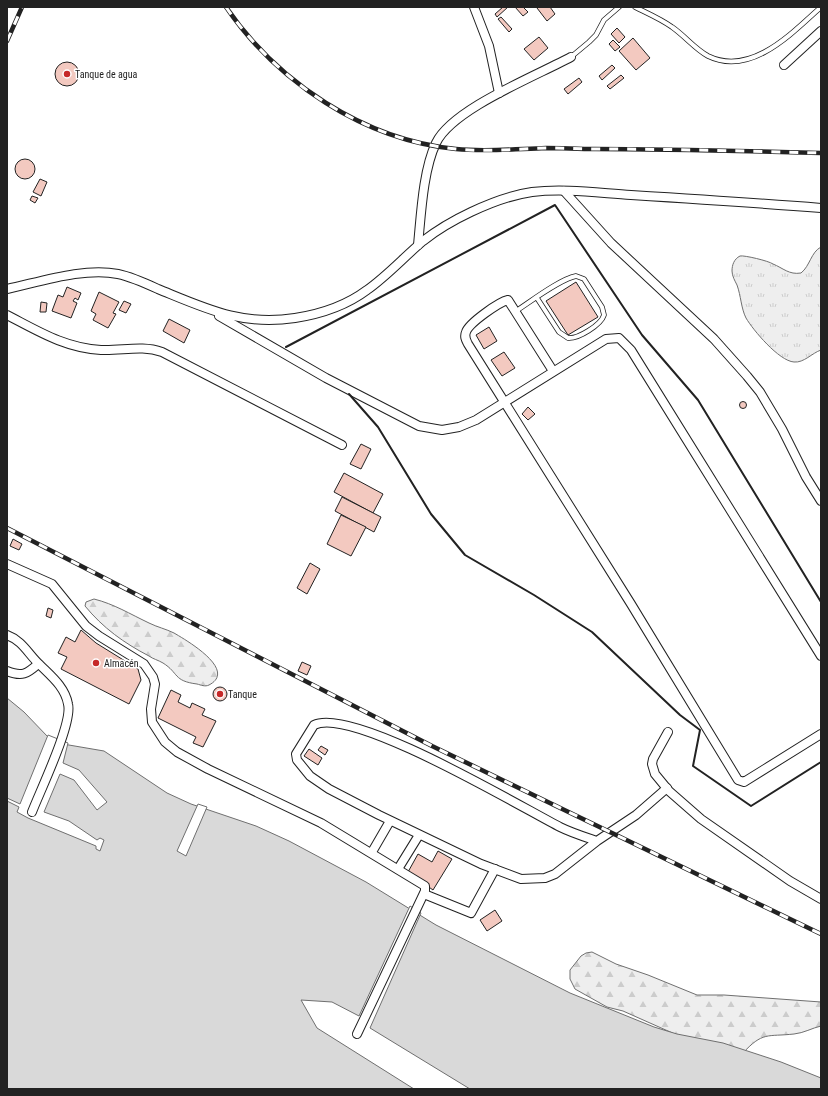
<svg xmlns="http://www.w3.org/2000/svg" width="828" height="1096" viewBox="0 0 828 1096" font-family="'Roboto Condensed',sans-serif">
	<defs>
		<pattern id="grass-tufts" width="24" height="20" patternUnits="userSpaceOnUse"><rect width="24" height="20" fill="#eee"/><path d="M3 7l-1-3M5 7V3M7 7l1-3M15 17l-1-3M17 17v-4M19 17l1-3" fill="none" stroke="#ccc"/></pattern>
		<pattern id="forest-firs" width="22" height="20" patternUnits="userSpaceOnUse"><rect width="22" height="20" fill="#eee"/><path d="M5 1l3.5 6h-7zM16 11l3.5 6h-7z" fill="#ccc"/></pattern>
	</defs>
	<rect width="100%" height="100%" fill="#fff"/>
	<path fill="url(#grass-tufts)" stroke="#6f6f6f" d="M821 247V350C812 353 804 363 794 362 779 361 753 330 746 318 741 308 741 296 737 285 735 281 732 276 732 271 732 265 734 259 740 256 744 255 769 261 773 264 783 268 789 275 801 273 810 266 811 252 821 247Z"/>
	<g fill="url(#forest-firs)" stroke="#6f6f6f">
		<path d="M94 599C114 604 130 614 149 623 157 627 166 629 174 633 186 640 238 670 209 685 205 687 201 685 197 684 173 681 179 673 163 663 158 660 153 659 149 656 124 643 103 628 85 606L86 602Z"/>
		<path d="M592 952 616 964 648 975 697 995H724L821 1002V1026C812 1028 804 1033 794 1034 767 1037 763 1031 742 1054L677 1035 623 1011 607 1007 575 989 570 979V970L581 956 586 953Z"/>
	</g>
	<path fill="#d9d9d9" stroke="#6f6f6f" d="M7 698 24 712 48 737 63 744 104 751 167 793 191 804 256 826 289 841 366 882 436 925 570 993 654 1027 677 1034 723 1043 781 1062 821 1078V1089H7Z"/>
	<g fill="#fff" stroke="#6f6f6f">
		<path d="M48 735 68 743 63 763 79 770 107 802 97 810 74 780 60 774 44 812 69 821 97 840 100 838 104 840 100 851 96 849V846L28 818 17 812 19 807 7 801V798L20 804Z"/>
		<path d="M198 804 207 807 186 856 177 851Z"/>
		<path d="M410 906 421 913 370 1028 470 1089H414L317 1028 301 1000 332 1002 359 1016Z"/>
	</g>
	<g fill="#f3c9c0" stroke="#222">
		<path d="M503 7H508L497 17 495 14Z"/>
		<path d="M515 7H523L528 12 523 16Z"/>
		<path d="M538 7H550L555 14 547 21 537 8Z"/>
		<path d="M501 17 512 29 509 32 498 19Z"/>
		<path d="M617 28 625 37 619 43 611 34Z"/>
		<path d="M539 37 548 48 534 60 524 49Z"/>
		<path d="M633 38 650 58 636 70 619 51Z"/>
		<path d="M613 40 620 47 615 51 609 44Z"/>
		<circle cx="67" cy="74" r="12"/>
		<path d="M612 65 615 68 602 80 599 76Z"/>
		<path d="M621 75 624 78 610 89 607 86Z"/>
		<path d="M579 78 582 82 568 94 564 89Z"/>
		<circle cx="25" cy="169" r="10"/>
		<path d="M40 179 47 182 41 196 33 192Z"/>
		<path d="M32 196 38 198 35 203 30 200Z"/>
		<path d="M576 282 598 317 568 335 546 301Z"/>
		<path d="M67 287 81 293 78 300 75 298 73 301 77 303 71 318 52 311 58 295 63 297Z"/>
		<path d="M99 292 119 302 113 313 116 314 108 328 93 320 96 314 91 311Z"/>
		<path d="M124 301 131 304 126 313 119 310Z"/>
		<path d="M41 302 47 303 46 312H40Z"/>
		<path d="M169 319 190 330 184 343 163 331Z"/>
		<path d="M489 327 497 341 484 349 476 335Z"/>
		<path d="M504 352 515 368 502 376 491 360Z"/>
		<circle cx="743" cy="405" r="3.5"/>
		<path d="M528 407 535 414 528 420 522 414Z"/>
		<path d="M361 444 371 449 361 469 350 464Z"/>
		<path d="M344 473 383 494 373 513 334 492Z"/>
		<path d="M342 497 381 517 374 532 335 511Z"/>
		<path d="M341 515 366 527 351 556 327 544Z"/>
		<path d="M13 539 22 544 19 550 10 546Z"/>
		<path d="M310 563 320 569 307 594 297 588Z"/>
		<path d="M48 608 53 610 51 618 46 616Z"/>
		<path d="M81 630 96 643 138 669 141 680 129 704 61 669 67 657 58 653 66 637 75 642Z"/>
		<path d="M302 662 311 666 307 675 298 671Z"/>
		<circle cx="220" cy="694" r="7"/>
		<path d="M171 690 181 695 178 702 190 708 192 703 205 709 202 715 216 721 203 747 193 743 196 737 158 718Z"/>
		<path d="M321 746 328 750 325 755 318 750Z"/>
		<path d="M309 749 322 758 318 765 304 756Z"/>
		<path d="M438 851 452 859 433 890 408 872 418 854 432 862Z"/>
		<path d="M495 910 502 921 487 931 480 920Z"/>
	</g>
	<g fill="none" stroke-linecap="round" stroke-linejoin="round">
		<g stroke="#222" stroke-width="5.5">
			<g id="lane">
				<path d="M635 7C647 13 661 19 672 27 685 36 695 49 708 56 751 77 792 33 821 7"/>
				<path d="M571 57 589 42 596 35 604 20 619 7"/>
				<path d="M516 311C530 302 560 279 576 276L584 279 602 307 604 315C601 325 578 339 568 338L559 332 537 298"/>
			</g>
		</g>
		<g stroke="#222" stroke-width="10">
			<g id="street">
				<path d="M474 7 489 46 499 93"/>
				<path d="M784 65 821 31"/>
				<path d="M564 191 611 243 714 339 747 376 760 392 782 429 806 477 821 501"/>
				<path d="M418 245C421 215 423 170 436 143 452 109 536 76 571 57"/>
				<path d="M7 289C40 282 84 267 118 274 132 277 145 283 158 289 207 309 241 326 295 318 321 314 347 305 367 290 387 276 404 257 423 241 437 230 454 220 471 212 490 203 511 195 532 192 564 188 599 193 631 195 695 199 758 203 821 208"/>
				<path d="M7 315C38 331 65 348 101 350 122 351 142 345 162 352L342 445"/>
				<path d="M219 316 326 378 419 426 442 430 459 427 476 420 606 339 619 338 631 350 821 656"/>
				<path d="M553 371 508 300C499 302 469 323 466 332 464 337 466 340 468 344L631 604 738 780 744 782 821 734"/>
				<path d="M7 564 52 584 86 626 99 636 144 664 153 677 155 684 151 709 152 722 165 742 177 752 208 769 321 823 425 886V891L357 1034"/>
				<path d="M7 635C23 641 28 654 40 665 51 676 65 687 68 704 73 723 40 791 32 812"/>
				<path d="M7 671C22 677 27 674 38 664"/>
				<path d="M668 732 653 759 652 764 655 774 669 791 701 819 790 881 821 899"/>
				<path d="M597 841C585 837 572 833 560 827 519 806 352 706 314 725L296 754 297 760 310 776 329 789 379 815 481 864 521 879 545 878 555 874 597 841 636 815 667 788"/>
				<path d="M372 852 390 821"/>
				<path d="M398 869 419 835"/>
				<path d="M424 894 471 913 495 869"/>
			</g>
		</g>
		<use href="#lane" stroke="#fff" stroke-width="4"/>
		<use href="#street" stroke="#fff" stroke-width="8"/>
		<g stroke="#222" stroke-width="4.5">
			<g id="rail">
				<path d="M226 7C277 82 364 140 456 149 486 152 516 149 546 148 562 148 578 149 595 149 670 149 746 151 821 153"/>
				<path d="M7 41 22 7"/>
				<path d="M7 528 432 746 821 934"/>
			</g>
		</g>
		<use href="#rail" stroke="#fff" stroke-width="3" stroke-dasharray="9" stroke-linecap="butt"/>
		<g stroke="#222" stroke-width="2">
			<path d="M286 347 555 205 642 335 698 400 821 602"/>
			<path d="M349 394 378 427 431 514 465 555 534 595 592 632 680 715 700 730 693 766 751 806 821 762"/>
		</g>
	</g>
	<g fill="#c62828" stroke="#fff" stroke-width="1.5">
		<circle cx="67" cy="74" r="4"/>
		<circle cx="96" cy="663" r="4"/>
		<circle cx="220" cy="694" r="4"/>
	</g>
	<g text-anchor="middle" stroke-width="3" stroke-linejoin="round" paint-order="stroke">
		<g font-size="10" fill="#222" stroke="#fff" text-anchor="start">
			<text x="75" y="78">Tanque de agua</text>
			<text x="104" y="667">Almacén</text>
			<text x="228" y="698">Tanque</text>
		</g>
	</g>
	<rect width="828" height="1096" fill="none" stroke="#222222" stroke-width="16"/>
</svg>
